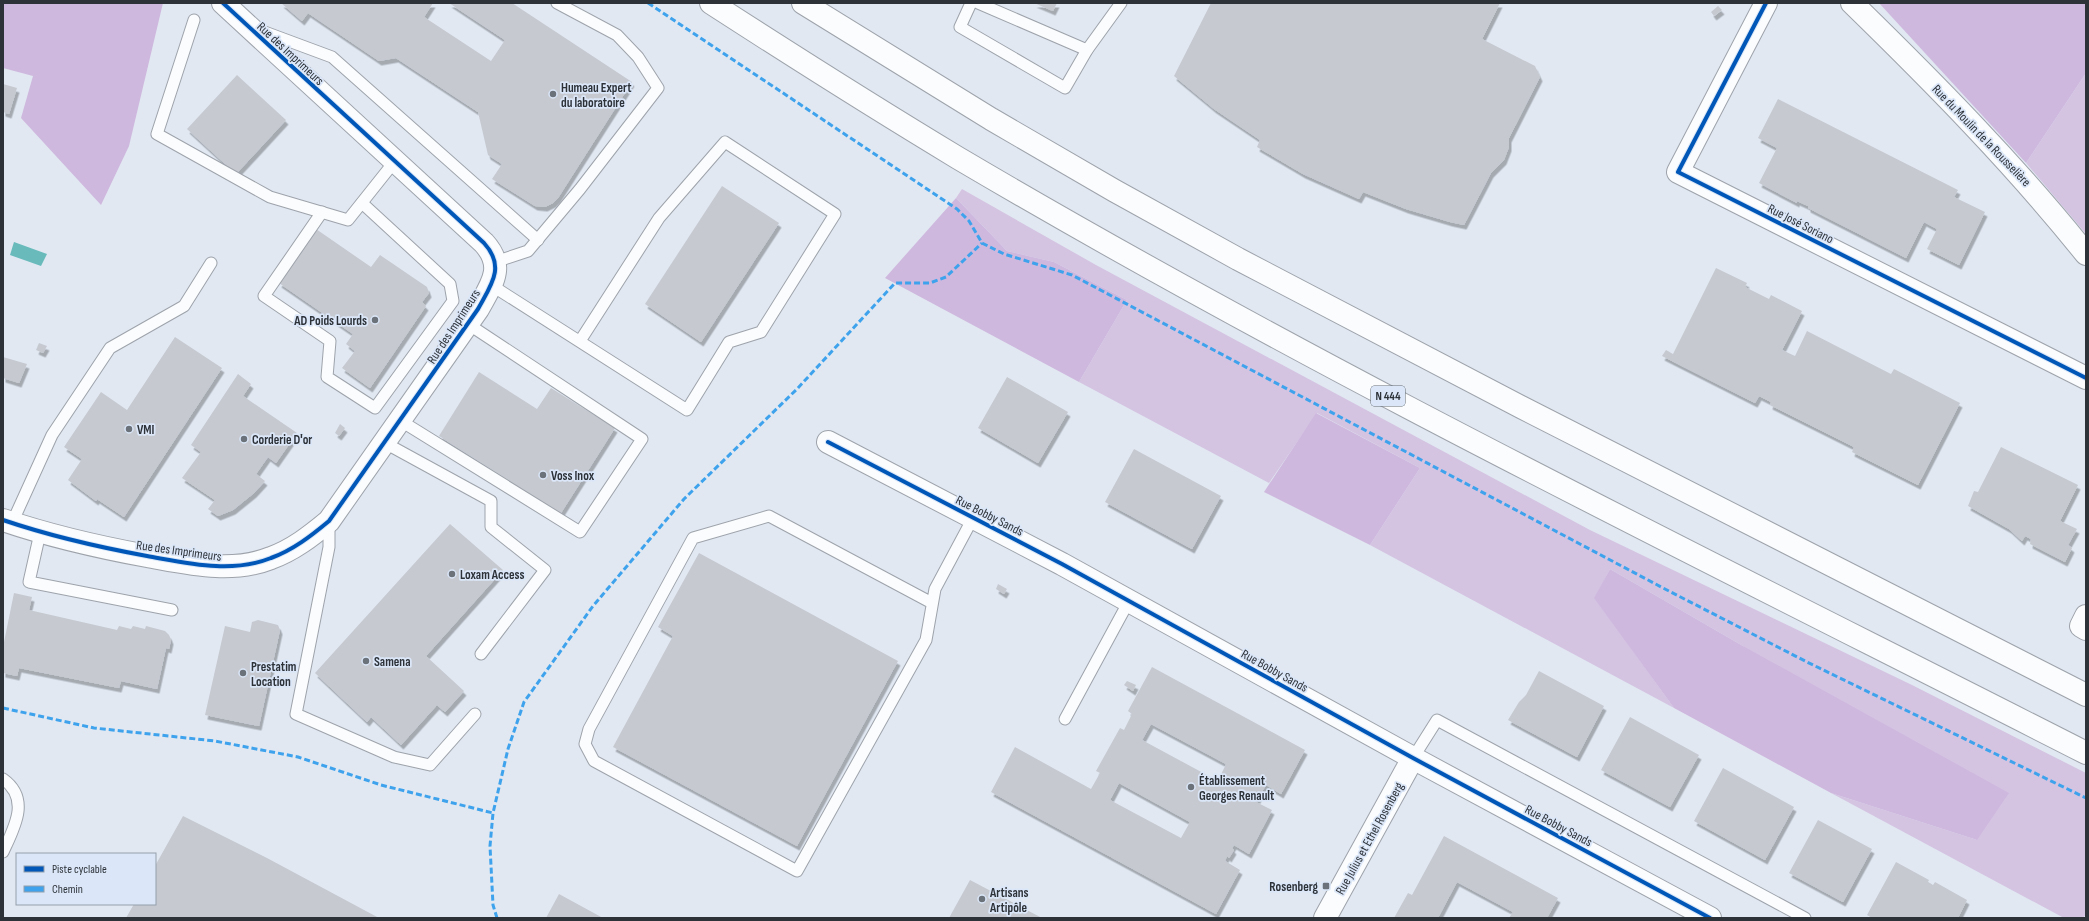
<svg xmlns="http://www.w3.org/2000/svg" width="2089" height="921" viewBox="0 0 2089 921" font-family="'Sofia Sans Condensed',sans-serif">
	<defs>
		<filter id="shadow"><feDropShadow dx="2.5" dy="4.5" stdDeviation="0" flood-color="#0004"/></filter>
	</defs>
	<rect width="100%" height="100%" fill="#e1e8f2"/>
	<g fill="#d4c4e2">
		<path d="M2086 73V234L2026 163Z"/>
		<path d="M962 189 1096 265 1590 530 1912 685 2086 773V914L2083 918H2064L1831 793 1977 840 1743 646 1610 569 1595 598 1674 708 1370 545 1420 468 1317 413 1269 483 1079 382 1127 300 1054 262 1007 251 956 198Z"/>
	</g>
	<g fill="#cfb8de">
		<path d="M3 3H163L129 146 101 205 21 118 33 76 3 68Z"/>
		<path d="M1879 3H2086V73L2026 163Z"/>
		<path d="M956 198 1007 251 1054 262 1127 300 1079 382 885 278Z"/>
		<path d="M1316 413 1420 468 1370 545 1264 492Z"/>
		<path d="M1610 569 1743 646 2009 793 1977 840 1831 793 1674 708 1594 598Z"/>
	</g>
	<path fill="#68babb" d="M14 242 47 254 41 266 10 255Z"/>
	<g fill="#c6c9d0" fill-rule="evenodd" filter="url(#shadow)">
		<path d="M281 3H433L424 17 491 61 505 40 449 3H512L632 82 558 198 553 203 545 207 535 206 492 179 502 164 488 155 478 112 396 58 379 61 308 13 302 21Z"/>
		<path d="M1034 3H1057L1053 11Z"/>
		<path d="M1211 3H1500L1482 39 1535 66 1540 77 1509 138V147L1504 160 1491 173 1464 225 1450 222 1406 209 1363 192 1359 199 1303 174 1257 147 1260 140 1214 109 1174 76Z"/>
		<path d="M1718 6 1722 10 1714 16 1711 12Z"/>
		<path d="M237 75 286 120 236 174 187 129Z"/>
		<path d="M3 84 17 88 9 114 3 112Z"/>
		<path d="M1778 99 1958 190 1954 197 1985 212 1959 265 1927 249 1937 229 1924 222 1906 258 1808 208V206L1797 201V203L1759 183 1777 148 1758 138Z"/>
		<path d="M722 186 779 223 701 342 645 304Z"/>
		<path d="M316 229 371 267 380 255 427 287 429 293 422 302 426 306 370 388 342 368 355 351 346 344 353 334 279 283Z"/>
		<path d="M1716 268 1747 283 1745 287 1769 299 1771 295 1802 311 1782 350 1795 356 1807 331 1891 374 1894 369 1960 403 1918 485 1852 452 1854 447 1770 405 1771 402 1759 396 1755 403 1662 356 1666 350 1673 354Z"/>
		<path d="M175 337 222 368 124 517 97 499 96 501 68 480 82 459 64 447 101 392 127 410Z"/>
		<path d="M39 343 47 346 43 353 36 350Z"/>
		<path d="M3 357 27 364 19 383 3 378Z"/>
		<path d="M479 372 537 409 551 388 615 428 561 513 439 436Z"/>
		<path d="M238 374 251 384 243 396 297 433 276 463 268 457 256 474 265 481 254 493 233 510 218 516 208 509 215 500 182 478 201 452 191 445Z"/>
		<path d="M1007 377 1068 412 1038 463 978 428Z"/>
		<path d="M340 424 345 428 339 436 335 433Z"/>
		<path d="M2001 447 2078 485 2060 521 2077 529 2068 545 2072 548 2065 562 2030 544 2031 539 2025 536 2022 541 2009 529 1968 506 1974 491 1978 492Z"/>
		<path d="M1134 449 1221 496 1192 549 1105 502Z"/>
		<path d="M450 524 503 570 426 656 464 691 445 712 437 705 401 745 371 717 367 722 315 673Z"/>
		<path d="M699 553 898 661 797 846 613 747 673 636 658 627Z"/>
		<path d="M998 584 1007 589 1004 594 996 589Z"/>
		<path d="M14 593 32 597 29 610 117 630 119 626 131 629 133 626 145 629 146 626 165 631 169 635 171 640 169 649 166 648 157 689 121 681 119 688 19 668 17 676 3 673V647Z"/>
		<path d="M258 620 278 625 280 630 259 726 205 715 225 626 250 632 252 622Z"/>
		<path d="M1152 667 1305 750 1281 794 1266 785 1256 802 1272 810 1249 854 1234 845 1232 848 1234 850 1229 858 1227 856 1225 861 1240 870 1216 914 991 792 1015 747 1091 789 1100 773 1096 771 1120 728 1124 730 1132 714 1128 711ZM1151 724 1226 764 1218 781 1142 740ZM1119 783 1190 822 1181 838 1110 800Z"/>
		<path d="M1539 671 1604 706 1577 757 1508 720 1519 702 1526 695Z"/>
		<path d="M1127 681 1136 685 1133 691 1124 685Z"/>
		<path d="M1630 717 1699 755 1670 807 1601 770Z"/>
		<path d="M1723 768 1794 807 1765 860 1694 821Z"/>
		<path d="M183 816 267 858 379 918H126L134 904H155V866Z"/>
		<path d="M1818 820 1872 849 1843 902 1789 873Z"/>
		<path d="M1444 836 1558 898 1547 918H1509L1513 912 1457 882 1438 918H1394L1408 893 1412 895Z"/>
		<path d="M1896 862 1929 880 1928 882 1933 885 1935 882 1967 900 1958 918H1872L1867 915Z"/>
		<path d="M970 880 1042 918H949Z"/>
		<path d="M559 894 603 918H546Z"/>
	</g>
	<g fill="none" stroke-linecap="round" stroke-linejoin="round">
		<g stroke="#9ea3ab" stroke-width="13">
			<g id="service">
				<path d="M971 3 960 27 1065 88 1087 50 1121 3"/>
				<path d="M978 3 1087 50"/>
				<path d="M194 20 157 134 270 197 348 220 395 161"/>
				<path d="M262 31 332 57 538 240"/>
				<path d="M322 212 264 296 330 341 327 377 375 408 453 301 450 284 362 203"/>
				<path d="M495 262 528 251 580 189 658 88 638 57 617 35 557 3"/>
				<path d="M491 285 687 410 729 342 761 332 835 214 725 142 659 218 580 341"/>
				<path d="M401 421 580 532 642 439 468 324"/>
				<path d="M385 443 491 501V527L545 570 481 654"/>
				<path d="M329 521V547L296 714 394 757 430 765 475 714"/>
				<path d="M12 523 52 435 110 348 184 306 211 263"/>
				<path d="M40 533 29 582 172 610"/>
				<path d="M932 603 769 516 693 538 589 729 585 744 594 761 797 871 926 640 935 589 973 518"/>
				<path d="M1065 719 1129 601"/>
				<path d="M1413 758 1437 720 1805 918"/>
				<path d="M3 779C31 799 14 828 3 852"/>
			</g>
		</g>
		<g stroke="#9ea3ab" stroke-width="24">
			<g id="minor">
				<path d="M1766 3 1678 172 2086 378"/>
				<path d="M828 442 1062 564 1413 758 1710 918"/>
				<path d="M3 520C50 536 98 547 147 556 187 563 231 574 271 558 293 550 311 536 329 521L478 309C491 285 506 267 484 243L223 3"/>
				<path d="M2086 616 2081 626 2086 629"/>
				<path d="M1325 918 1413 758"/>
			</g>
		</g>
		<g stroke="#9ea3ab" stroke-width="24">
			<path id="tertiary" d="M1852 3C1934 83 2014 164 2086 254"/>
		</g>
		<g stroke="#9ea3ab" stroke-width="24">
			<g id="trunk">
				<path d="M711 3C793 56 875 108 958 158 1324 374 1707 560 2086 753"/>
				<path d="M803 3 991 119 1115 191 1238 259 1521 407 2086 695"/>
			</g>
		</g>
		<use href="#service" stroke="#fafcfd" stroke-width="11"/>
		<use href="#minor" stroke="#fafcfd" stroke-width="22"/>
		<use href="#tertiary" stroke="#fafcfd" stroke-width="22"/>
		<use href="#trunk" stroke="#fafcfd" stroke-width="22"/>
		<g stroke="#3ea3ec" stroke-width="3" stroke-dasharray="6 3" stroke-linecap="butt">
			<path d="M648 3 957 209 969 221 982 243 1004 254 1072 275 1665 589 1807 662 2086 798"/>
			<path d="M3 708 94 728 215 741 298 757 381 785 493 813"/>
			<path d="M497 918 493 905 490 846 493 813 508 749 524 702 593 606 684 499 797 389 895 283H930L946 277 982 243"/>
		</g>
		<g stroke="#dbe7f8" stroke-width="6">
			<g id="cycleway">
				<path d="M1766 3 1678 172 2086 378"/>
				<path d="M828 442 1062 564 1413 758 1710 918"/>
				<path d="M3 520C50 536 98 547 147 556 187 563 231 574 271 558 293 550 311 536 329 521L478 309C491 285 506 267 484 243L223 3"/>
			</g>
		</g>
		<use href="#cycleway" stroke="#0057b8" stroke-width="4"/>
	</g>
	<g fill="#6c727a" stroke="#dbe7f8" stroke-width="1.5">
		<circle cx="553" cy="94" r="4"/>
		<circle cx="375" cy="320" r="4"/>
		<circle cx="129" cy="429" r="4"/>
		<circle cx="244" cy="439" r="4"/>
		<circle cx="543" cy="475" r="4"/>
		<circle cx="452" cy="574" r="4"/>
		<circle cx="366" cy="661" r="4"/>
		<circle cx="243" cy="673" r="4"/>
		<circle cx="1191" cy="787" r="4"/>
		<rect x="1322" y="882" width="8" height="8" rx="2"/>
		<circle cx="982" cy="899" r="4"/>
	</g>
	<g text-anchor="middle" stroke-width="3.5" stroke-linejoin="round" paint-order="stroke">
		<rect fill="#dbe7f8" stroke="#616872" stroke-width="1" x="1371" y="386" width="34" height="20" rx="3"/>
		<g font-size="12" font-weight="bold" fill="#2d3239">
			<text x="1388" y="400">N 444</text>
		</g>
		<g font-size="13" fill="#2d3239" stroke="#dbe7f8">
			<text transform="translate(291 53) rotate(43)" y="5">Rue des Imprimeurs</text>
			<text transform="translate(1982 135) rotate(46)" y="5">Rue du Moulin de la Rousselière</text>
			<text transform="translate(1801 223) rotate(27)" y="5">Rue José Soriano</text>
			<text transform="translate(453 326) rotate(-57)" y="5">Rue des Imprimeurs</text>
			<text transform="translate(990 515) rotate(27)" y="5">Rue Bobby Sands</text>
			<text transform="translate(179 550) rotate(8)" y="5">Rue des Imprimeurs</text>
			<text transform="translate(1275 670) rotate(29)" y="5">Rue Bobby Sands</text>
			<text transform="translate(1559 825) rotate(28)" y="5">Rue Bobby Sands</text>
			<text transform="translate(1369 838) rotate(-61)" y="5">Rue Julius et Ethel Rosenberg</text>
		</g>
		<g font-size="13" font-weight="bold" fill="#2d3239" stroke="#dbe7f8" text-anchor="start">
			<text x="561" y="92">Humeau Expert<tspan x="561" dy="15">du laboratoire</tspan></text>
			<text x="367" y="325" text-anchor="end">AD Poids Lourds</text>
			<text x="137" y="434">VMI</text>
			<text x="252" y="444">Corderie D'or</text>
			<text x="551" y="480">Voss Inox</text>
			<text x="460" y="579">Loxam Access</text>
			<text x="374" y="666">Samena</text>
			<text x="251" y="671">Prestatim<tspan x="251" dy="15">Location</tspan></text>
			<text x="1199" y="785">Établissement<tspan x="1199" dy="15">Georges Renault</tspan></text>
			<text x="1318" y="891" text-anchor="end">Rosenberg</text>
			<text x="990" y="897">Artisans<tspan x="990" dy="15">Artipôle</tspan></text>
		</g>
	</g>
	<rect width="2089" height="921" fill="none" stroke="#2d3239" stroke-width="8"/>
	<rect x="16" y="853" width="140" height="52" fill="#dbe7f8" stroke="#959fac"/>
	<rect x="24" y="866" width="20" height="6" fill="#0057b8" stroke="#959fac"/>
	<text x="52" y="873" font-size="12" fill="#2d3239">Piste cyclable</text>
	<rect x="24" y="886" width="20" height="6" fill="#3ea3ec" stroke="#959fac"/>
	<text x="52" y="893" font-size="12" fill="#2d3239">Chemin</text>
</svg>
